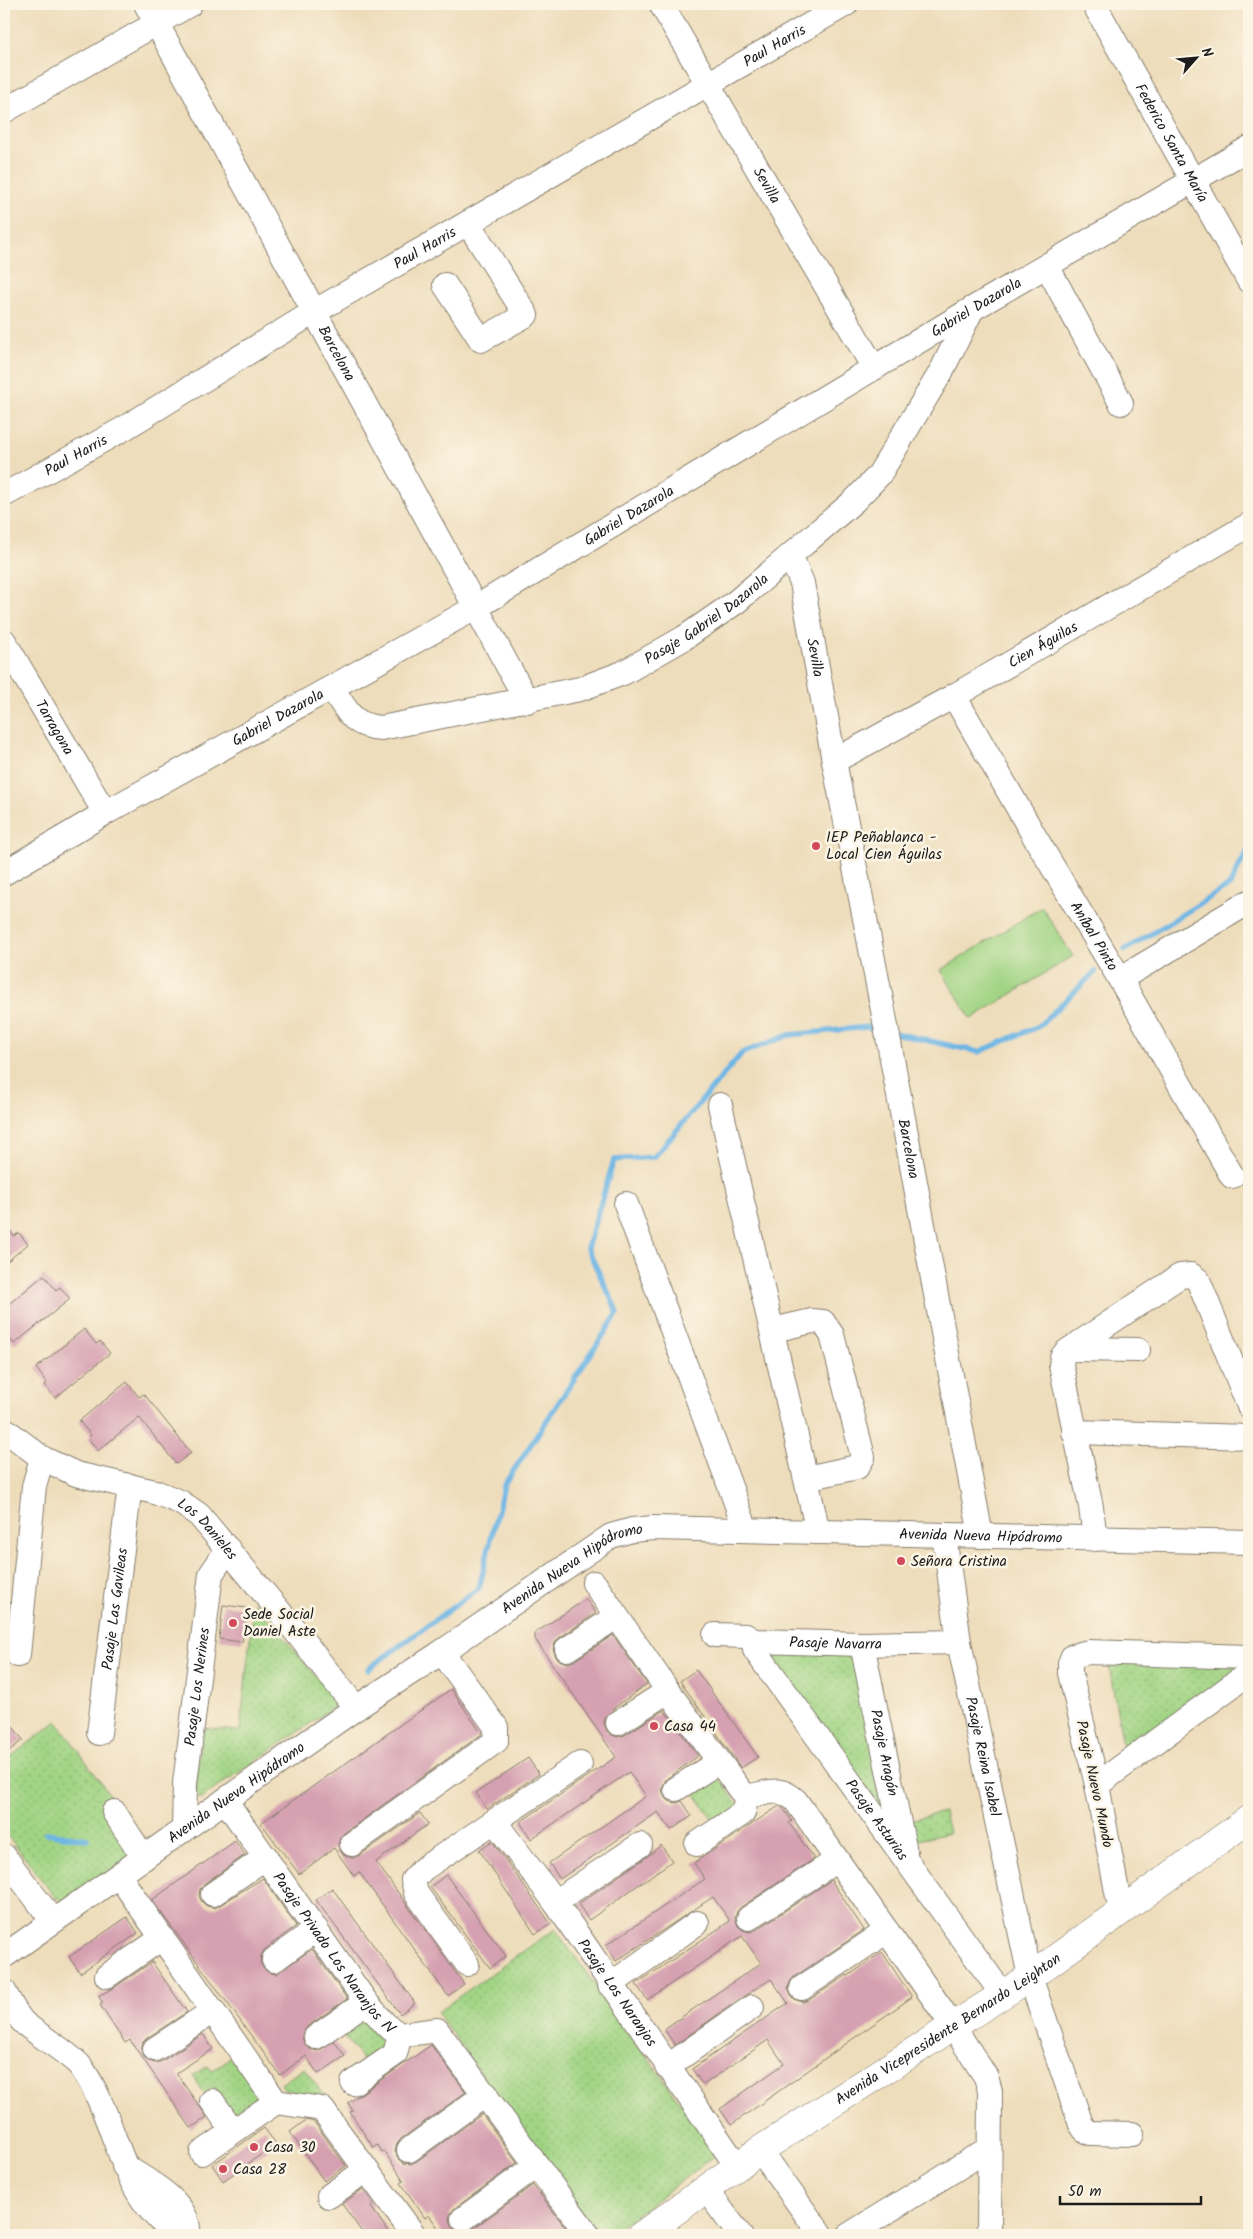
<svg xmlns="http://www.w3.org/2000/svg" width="1253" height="2239" viewBox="0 0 1253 2239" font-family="Kalam,sans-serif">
	<defs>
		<pattern id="grass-dots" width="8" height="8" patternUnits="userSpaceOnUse" patternTransform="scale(1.25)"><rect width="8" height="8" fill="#a1d484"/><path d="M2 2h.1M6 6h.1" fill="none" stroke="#8ab571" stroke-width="1.8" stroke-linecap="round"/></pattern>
	</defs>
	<rect width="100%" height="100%" fill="#fcf5e5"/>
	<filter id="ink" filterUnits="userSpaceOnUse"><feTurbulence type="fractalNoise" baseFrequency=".02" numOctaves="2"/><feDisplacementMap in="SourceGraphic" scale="10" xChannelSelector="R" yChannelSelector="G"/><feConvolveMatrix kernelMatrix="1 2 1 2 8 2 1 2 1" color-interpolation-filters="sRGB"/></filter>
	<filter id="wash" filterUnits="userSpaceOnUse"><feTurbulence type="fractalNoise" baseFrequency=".0096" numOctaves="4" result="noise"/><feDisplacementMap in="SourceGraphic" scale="20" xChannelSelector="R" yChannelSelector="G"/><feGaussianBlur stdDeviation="1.12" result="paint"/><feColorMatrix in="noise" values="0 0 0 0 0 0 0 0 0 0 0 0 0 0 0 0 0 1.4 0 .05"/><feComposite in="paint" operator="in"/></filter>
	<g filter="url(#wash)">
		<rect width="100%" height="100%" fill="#edb"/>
		<g fill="url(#grass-dots)" stroke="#5e7850">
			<path d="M254 1602 336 1700 334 1707 200 1799 196 1794 201 1728 240 1731Z"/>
			<path d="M777 1653 846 1654 858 1667 892 1823 774 1661Z"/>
			<path d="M1108 1660 1243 1665 1125 1756Z"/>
			<path d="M57 1721 148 1848 63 1901 55 1897 4 1831V1762Z"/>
			<path d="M714 1771 739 1806 715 1822 690 1788Z"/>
			<path d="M944 1812 949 1833 914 1841 909 1820Z"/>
			<path d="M555 1929 717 2154 609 2235H596L437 2012Z"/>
			<path d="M366 2012 391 2043 368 2067 338 2028Z"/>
			<path d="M234 2055 258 2088 252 2106 234 2117 215 2087 205 2094 193 2076 208 2066 212 2071Z"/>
			<path d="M304 2068 327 2100 285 2090 281 2084Z"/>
		</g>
		<path fill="#a1d484" stroke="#5e7850" d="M1042 907 1073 956 971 1019 941 970Z"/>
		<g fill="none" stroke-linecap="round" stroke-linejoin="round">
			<g stroke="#6db6e5" stroke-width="5.5">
				<path d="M1125 950 1230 885 1249 847"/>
				<path d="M894 1033 979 1052 1039 1026 1095 972"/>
				<path d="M368 1669 479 1588 504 1485 618 1313 587 1248 614 1160 654 1157 742 1053 789 1035 868 1027 880 1030"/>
				<path d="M46 1833 87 1839"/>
			</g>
		</g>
		<g id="blocks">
			<g fill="#d5a0b1">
				<path d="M4 1223 14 1236 19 1233 28 1244 4 1264Z"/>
				<path d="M44 1275 56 1290 60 1287 70 1299 14 1344 4 1331V1308Z"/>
				<path d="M84 1329 96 1344 100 1341 110 1353 55 1398 44 1385 47 1383 36 1368Z"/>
				<path d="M127 1382 139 1397 144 1394 191 1453 176 1464 139 1417 98 1451 88 1438 91 1435 79 1421Z"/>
				<path d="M586 1599 596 1613 559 1638 555 1643 553 1649 556 1657 561 1661 568 1663 574 1661 613 1635 647 1684 614 1708 606 1716 604 1723 607 1731 612 1735 618 1737 625 1735 664 1710 698 1756 666 1779 662 1789 664 1796 669 1801 676 1803 682 1801 692 1816 671 1830 658 1812 560 1879 549 1863 646 1796 629 1772 531 1839 520 1822 616 1757 535 1639V1633Z"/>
				<path d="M223 1605 247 1608 242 1642 219 1639Z"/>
				<path d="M696 1670 758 1757 741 1768 680 1681Z"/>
				<path d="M451 1689 482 1734 344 1833 340 1838 338 1845 341 1852 346 1856 353 1858 360 1855 420 1813 428 1824 376 1862 464 1984 448 1996 359 1872 354 1876 334 1848 299 1874 261 1823Z"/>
				<path d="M4 1715 23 1740 4 1755Z"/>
				<path d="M528 1758 539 1774 487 1809 476 1793Z"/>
				<path d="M779 1806 783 1808 792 1821 789 1823 814 1859 741 1907 737 1911 735 1918 738 1926 743 1930 750 1932 756 1930 831 1880 864 1930 794 1977 790 1982 788 1988 791 1996 796 2000 803 2002 809 2000 847 1975 848 1976 882 1952 912 1997 731 2125 720 2109 784 2064 768 2040 703 2085 692 2069 788 2003 771 1979 744 1996 675 2045 664 2029 761 1963 742 1936 647 2000 636 1984 730 1921 713 1897 616 1961 606 1945 705 1879 694 1863Z"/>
				<path d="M235 1841 245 1855 205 1883 200 1889 199 1896 202 1902 207 1906 215 1908 263 1878 296 1926 265 1949 261 1955 260 1962 263 1968 268 1972 276 1974 312 1949 347 1999 308 2026 303 2032 302 2038 305 2044 310 2049 318 2051 334 2041 345 2056 318 2074 306 2056 280 2075 152 1900Z"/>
				<path d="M492 1841 551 1924 535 1934 479 1850Z"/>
				<path d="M661 1845 672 1861 589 1920 578 1904 648 1856Z"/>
				<path d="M446 1875 506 1956 490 1968 430 1887Z"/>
				<path d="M332 1888 415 2003 400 2014 316 1900Z"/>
				<path d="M127 1917 138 1933 80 1973 69 1957Z"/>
				<path d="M152 1962 187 2012 147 2038 143 2042 141 2049 144 2057 148 2061 155 2063 162 2061 203 2034 213 2049 176 2073 207 2117 191 2128 130 2040 125 2043 100 2005 103 2003 98 1996 115 1987Z"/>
				<path d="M431 2045 466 2092 401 2139 397 2144 395 2151 398 2158 404 2163 411 2164 417 2161 482 2114 517 2163 455 2208 450 2214 449 2220 452 2227 458 2232 465 2233 471 2230 533 2185 566 2228 555 2235H443L429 2215 425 2218 401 2183 404 2181 384 2151 382 2152 378 2145 373 2147 350 2112 353 2111 348 2103Z"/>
				<path d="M306 2120 314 2122 346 2166 324 2181 290 2132Z"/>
				<path d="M264 2128 276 2144 223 2181 212 2165Z"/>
				<path d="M363 2189 374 2205 371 2207 391 2235H364L342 2204Z"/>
			</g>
		</g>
	</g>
	<g filter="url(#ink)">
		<use href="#blocks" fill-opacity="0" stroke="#857c6c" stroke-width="1"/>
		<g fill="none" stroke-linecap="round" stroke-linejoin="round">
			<g stroke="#857c6c" stroke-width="26">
				<g id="minor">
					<path id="s1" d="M146 4 527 701"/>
					<path id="s2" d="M661 4 874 368"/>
					<path id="s3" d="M1094 4 1249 281"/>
					<path d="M4 111 190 4"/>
					<path d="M1047 266 1121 403"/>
					<path d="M445 285 481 340 526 315 468 223"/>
					<path id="s4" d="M4 495 123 429 314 312 846 4"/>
					<path id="s5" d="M791 557 802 583 834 761 882 1005 981 1536"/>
					<path id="s6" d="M4 641 105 813"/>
					<path id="s7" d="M332 688C347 711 352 726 381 728L580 689 623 673 684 638 736 602 854 501 879 475 941 372 972 309"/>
					<path id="s8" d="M954 696 1036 839 1120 979 1232 1176"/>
					<path id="s9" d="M834 761 954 696 1249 525"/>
					<path id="s10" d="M4 873 105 813 475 608 972 309 1249 148"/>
					<path d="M1120 979 1249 902"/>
					<path d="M720 1105 818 1532"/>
					<path d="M626 1204 746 1530"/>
					<path d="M773 1330 812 1321 823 1322 832 1335 863 1457 857 1467 807 1478"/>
					<path d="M1071 1349 1138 1350"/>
					<path id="s11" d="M4 1429 42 1458 76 1474 155 1492 180 1502 199 1515 289 1623 356 1708"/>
					<path d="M1074 1432 1249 1437"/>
					<path id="s12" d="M944 1535 959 1642 1030 1977 1081 2124 1085 2130 1091 2133 1132 2134"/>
					<path d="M1095 1539 1091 1507 1061 1365 1062 1357 1066 1352 1180 1276 1191 1275 1198 1280 1201 1287 1249 1406"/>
					<path d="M594 1583 668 1691 740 1790 747 1797C767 1793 780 1785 796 1801L953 2026 986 2077 990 2091 989 2235"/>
					<path id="s13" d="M715 1635 746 1636 754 1641 862 1644 959 1642"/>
					<path id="s14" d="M754 1641 755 1650 1003 1995"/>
					<path id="s15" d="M862 1644 905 1852"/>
					<path d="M567 1649 616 1617"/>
					<path d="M18 1655 34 1486 42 1458"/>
					<path d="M618 1723 668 1691"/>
					<path id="s16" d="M99 1733 130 1486"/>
					<path d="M1097 1785 1249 1673"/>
					<path d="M676 1789 718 1762"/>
					<path id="s17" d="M225 1800 366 2002 386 2025 400 2035 437 2030 588 2235"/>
					<path d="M114 1812 144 1858"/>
					<path id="s18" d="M495 1822 555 1902 737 2166"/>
					<path id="s19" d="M184 1830 185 1783 211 1574 228 1549"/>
					<path d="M352 1844 496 1741V1727L442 1652"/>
					<path d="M697 1844 743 1813 747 1797"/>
					<path d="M4 1856 53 1921"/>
					<path d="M119 1876 276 2102 322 2109 414 2235"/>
					<path d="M213 1894 266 1857"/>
					<path d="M555 1902 640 1845"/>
					<path d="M1121 1913 1097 1785 1070 1673V1663L1073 1656 1088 1652 1249 1657"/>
					<path d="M749 1918 837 1860"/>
					<path id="s20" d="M4 1956 356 1708 442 1652 611 1536 632 1530 654 1528 1249 1542"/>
					<path d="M274 1960 316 1929"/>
					<path d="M467 1964 416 1893 413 1880 423 1869 580 1764"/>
					<path d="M107 1976 162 1938"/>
					<path d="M610 1985 697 1923"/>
					<path d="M802 1988 887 1931"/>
					<path d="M4 1991C9 2001 16 2015 24 2023 38 2035 72 2055 81 2067 120 2123 117 2194 178 2235"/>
					<path d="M316 2037 366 2002"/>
					<path d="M155 2049 213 2011"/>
					<path d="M667 2067 752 2007"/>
					<path d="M353 2083 395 2054 400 2035"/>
					<path d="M212 2101 233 2131"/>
					<path d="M409 2150 486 2094"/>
					<path d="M760 2150 821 2235"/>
					<path d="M202 2153 276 2102"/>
					<path d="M124 2166C146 2180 189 2202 188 2231L184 2235"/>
					<path d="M705 2188 740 2235"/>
					<path d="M329 2196 366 2170"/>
					<path d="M463 2219 537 2165"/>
					<path d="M849 2235 988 2149"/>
				</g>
			</g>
			<g stroke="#857c6c" stroke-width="29">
				<g id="major">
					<path id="s21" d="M642 2235 760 2150 1030 1977 1249 1819"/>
				</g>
			</g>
			<use href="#minor" stroke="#fff" stroke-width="24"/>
			<use href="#major" stroke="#fff" stroke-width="28"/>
		</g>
	</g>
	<g fill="#d1495b" stroke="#fcf5e5" stroke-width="2">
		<circle cx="816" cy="846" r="5"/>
		<circle cx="901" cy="1561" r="5"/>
		<circle cx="233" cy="1623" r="5"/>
		<circle cx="654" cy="1726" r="5"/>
		<circle cx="254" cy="2147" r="5"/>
		<circle cx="223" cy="2169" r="5"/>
	</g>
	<g text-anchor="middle" stroke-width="5" stroke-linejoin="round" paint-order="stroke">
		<g font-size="15" fill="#1c1c1c" stroke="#fcf5e5">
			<text dy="5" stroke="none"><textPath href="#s4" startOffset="892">Paul Harris</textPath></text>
			<text dy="5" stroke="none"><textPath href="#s3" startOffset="159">Federico Santa María</textPath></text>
			<text dy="5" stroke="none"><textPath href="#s2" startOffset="210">Sevilla</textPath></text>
			<text dy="5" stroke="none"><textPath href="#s4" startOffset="488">Paul Harris</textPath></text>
			<text dy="5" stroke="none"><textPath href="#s10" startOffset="1125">Gabriel Dazarola</textPath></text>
			<text dy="5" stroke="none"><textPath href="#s1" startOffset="398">Barcelona</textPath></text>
			<text dy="5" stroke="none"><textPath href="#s4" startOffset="82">Paul Harris</textPath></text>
			<text dy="5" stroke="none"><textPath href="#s10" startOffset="720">Gabriel Dazarola</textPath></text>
			<text dy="5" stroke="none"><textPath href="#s7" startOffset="415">Pasaje Gabriel Dazarola</textPath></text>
			<text dy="5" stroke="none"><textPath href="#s9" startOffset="239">Cien Águilas</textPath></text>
			<text dy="5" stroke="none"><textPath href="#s5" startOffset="104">Sevilla</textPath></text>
			<text dy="5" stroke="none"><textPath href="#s10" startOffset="315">Gabriel Dazarola</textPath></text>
			<text dy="5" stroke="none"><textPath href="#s6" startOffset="100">Tarragona</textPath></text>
			<text dy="5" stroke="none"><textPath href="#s8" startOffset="278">Aníbal Pinto</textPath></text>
			<text dy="5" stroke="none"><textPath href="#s5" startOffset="604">Barcelona</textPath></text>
			<text dy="5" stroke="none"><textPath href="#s11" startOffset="232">Los Danieles</textPath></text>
			<text dy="5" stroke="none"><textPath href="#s20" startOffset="1109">Avenida Nueva Hipódromo</textPath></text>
			<text dy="5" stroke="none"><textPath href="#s20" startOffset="689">Avenida Nueva Hipódromo</textPath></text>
			<text dy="5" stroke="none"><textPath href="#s16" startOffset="125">Pasaje Las Gavileas</textPath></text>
			<text dy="5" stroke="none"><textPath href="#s13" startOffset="122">Pasaje Navarra</textPath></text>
			<text dy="5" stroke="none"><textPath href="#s19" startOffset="144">Pasaje Los Nerines</textPath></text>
			<text dy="5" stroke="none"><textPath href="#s15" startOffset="111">Pasaje Aragón</textPath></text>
			<text dy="5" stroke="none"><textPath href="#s12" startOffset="225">Pasaje Reina Isabel</textPath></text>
			<text transform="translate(1095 1784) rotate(78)" y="5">Pasaje Nuevo Mundo</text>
			<text dy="5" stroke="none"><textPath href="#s20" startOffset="284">Avenida Nueva Hipódromo</textPath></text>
			<text dy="5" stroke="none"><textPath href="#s14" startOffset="218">Pasaje Asturias</textPath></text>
			<text dy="5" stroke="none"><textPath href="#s17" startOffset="188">Pasaje Privado Los Naranjos IV</textPath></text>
			<text dy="5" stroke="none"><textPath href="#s18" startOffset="210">Pasaje Los Naranjos</textPath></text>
			<text dy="5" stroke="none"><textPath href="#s21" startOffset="369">Avenida Vicepresidente Bernardo Leighton</textPath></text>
		</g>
		<g font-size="15" fill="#1c1c1c" stroke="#fcf5e5" text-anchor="start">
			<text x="826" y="842">IEP Peñablanca -<tspan x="826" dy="17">Local Cien Águilas</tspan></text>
			<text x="911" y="1566">Señora Cristina</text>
			<text x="243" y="1619">Sede Social<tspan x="243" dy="17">Daniel Aste</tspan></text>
			<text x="664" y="1731">Casa 44</text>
			<text x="264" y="2152">Casa 30</text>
			<text x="233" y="2174">Casa 28</text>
		</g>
	</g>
	<rect width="1253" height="2239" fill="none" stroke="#fcf5e5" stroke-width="20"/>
	<g transform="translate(1196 58) rotate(63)" stroke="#fcf5e5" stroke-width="4" paint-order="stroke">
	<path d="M0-4L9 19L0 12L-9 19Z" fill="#1c1c1c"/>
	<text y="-8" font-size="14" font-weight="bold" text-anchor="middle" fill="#1c1c1c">N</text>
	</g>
	<path d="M1060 2196v8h141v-8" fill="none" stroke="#1c1c1c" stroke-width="2.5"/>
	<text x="1068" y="2196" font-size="15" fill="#1c1c1c" stroke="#fcf5e5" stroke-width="4" paint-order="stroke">50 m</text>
</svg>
